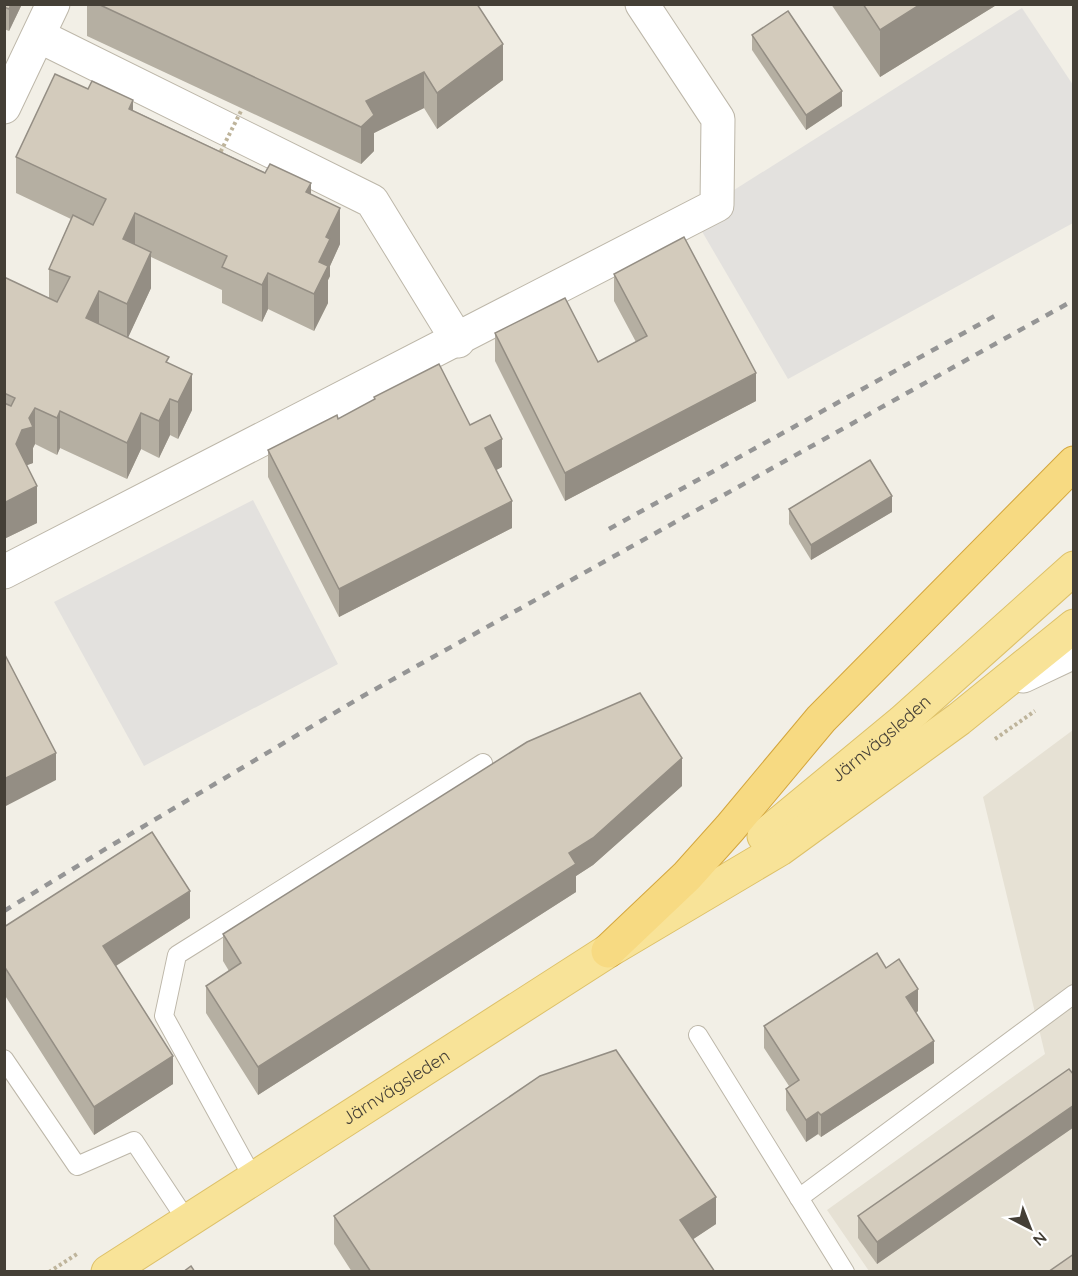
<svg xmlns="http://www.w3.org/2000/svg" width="1078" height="1276" viewBox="0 0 1078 1276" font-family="Quicksand,sans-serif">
	<rect width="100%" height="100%" fill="#f2efe6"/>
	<path fill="#e6e1d4" d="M1073 730V1271H869L827 1210 1045 1054 983 797Z"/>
	<g fill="#e3e1de">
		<path d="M1022 8 1073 85V223L788 379 693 216Z"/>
		<path d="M253 500 338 664 144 766 54 602Z"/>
	</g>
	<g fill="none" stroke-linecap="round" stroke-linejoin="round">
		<g stroke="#bdb7a9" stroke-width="20">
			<g id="service">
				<path d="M698 1035 845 1272"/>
				<path d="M4 1059 77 1166 134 1141 187 1221"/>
				<path d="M253 1178 164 1016 177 955 483 763"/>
				<path d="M799 1198 1074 994"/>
			</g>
		</g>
		<g stroke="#bdb7a9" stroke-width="35">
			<g id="minor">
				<path d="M39 36 372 201 458 341"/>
				<path d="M4 107 53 4"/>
				<path d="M4 572 717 205 718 119 642 4"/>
				<path d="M1023 676 1074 652"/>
			</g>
		</g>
		<g stroke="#ddc169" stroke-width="35">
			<g id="primary">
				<path id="s1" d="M764 836 902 722 1074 568"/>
				<path id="s2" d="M108 1272 608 951 780 849 959 719 1074 626"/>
			</g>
		</g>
		<g stroke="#d4a63d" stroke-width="35">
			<path id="trunk" d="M608 951 687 876 730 828 821 719 1074 463"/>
		</g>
		<g stroke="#beb49b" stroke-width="4" stroke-dasharray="3 3" stroke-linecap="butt">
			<path d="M995 739 1035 711"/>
			<path d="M49 1272 77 1254"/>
		</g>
		<use href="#service" stroke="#fff" stroke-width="18"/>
		<use href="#minor" stroke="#fff" stroke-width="33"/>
		<use href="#primary" stroke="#f8e398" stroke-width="33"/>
		<use href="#trunk" stroke="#f7da82" stroke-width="33"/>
		<g stroke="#959595" stroke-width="4.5" stroke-dasharray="8 8" stroke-linecap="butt">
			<path d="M609 529 1000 313"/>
			<path d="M4 911 107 848 363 696 1074 300"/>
		</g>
		<path stroke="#beb49b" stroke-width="4" stroke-dasharray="3 3" stroke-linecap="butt" d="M218 157 242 109"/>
	</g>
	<g fill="#b5afa2">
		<path d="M4 4H22L9 31 4 29Z"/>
		<path d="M87 4H477L503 80 437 129 424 108 374 133V151L361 164 87 36Z"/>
		<path d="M831 4H998L880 77Z"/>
		<path d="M752 35 842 106 806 130 752 50Z"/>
		<path d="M88 89 311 194 340 244 330 266V276L328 280V303L314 331 268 309 262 322 222 303V290L151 257V288L128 337 169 363 192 410 178 439 170 435 159 458 141 449 127 479 60 448 57 455 35 444 33 448V463L27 465 37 523 4 539V277L49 298V269L71 219 16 193V157Z"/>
		<path d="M614 274 756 401 565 501 495 361V333L598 362 636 342 614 301Z"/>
		<path d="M374 397 470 425 502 467 496 470 512 528 339 617 268 477V450L338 419 374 400Z"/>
		<path d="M789 509 892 512 811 560 789 524Z"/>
		<path d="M682 786 593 865 576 876V892L258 1095 206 1013V986L229 971 223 961V934Z"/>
		<path d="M190 918 116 966 173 1084 94 1135 4 994V927Z"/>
		<path d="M886 968 918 1011 916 1013 934 1063 821 1137 818 1134 806 1142 786 1110V1089L789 1086 764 1048V1026Z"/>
		<path d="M1074 1075V1127L877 1264 858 1238V1216Z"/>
		<path d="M334 1216 716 1224 693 1239 715 1272H352L334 1244Z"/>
	</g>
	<g fill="#948e84">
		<path d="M11 4H22L9 31V9Z"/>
		<path d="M921 4H998L880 77V30Z"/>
		<path d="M503 44V80L437 129V93Z"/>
		<path d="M424 72V108L374 133V151L361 164V127L366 101Z"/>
		<path d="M842 91V106L806 130V115Z"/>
		<path d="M133 100V136L129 109Z"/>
		<path d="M311 183V219L306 192Z"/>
		<path d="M340 208V244L330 266V276L328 280V303L314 331V294L319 262 326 237Z"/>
		<path d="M135 213V250L123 239Z"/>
		<path d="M151 252V288L127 340V304Z"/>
		<path d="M268 273V309L262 322V285Z"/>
		<path d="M99 291V327L86 318Z"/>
		<path d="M756 373V401L565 501V473Z"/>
		<path d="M192 374V410L178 439V402Z"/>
		<path d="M170 399V435L159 458V421Z"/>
		<path d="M35 408V444L33 448V463L22 467 16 444 22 430Z"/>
		<path d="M60 411V448L57 455V418Z"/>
		<path d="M141 413V449L127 479V443Z"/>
		<path d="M502 439V467L485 476V448Z"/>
		<path d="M37 486V523L4 539V503Z"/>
		<path d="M892 496V512L811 560V545Z"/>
		<path d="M512 501V528L339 617V589Z"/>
		<path d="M56 753V780L4 807V779Z"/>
		<path d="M682 758V786L593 865 576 876V892L258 1095V1067L569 853Z"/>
		<path d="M190 891V918L103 974V946Z"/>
		<path d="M918 989V1011L906 1019V997Z"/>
		<path d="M934 1041V1063L821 1137V1115Z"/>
		<path d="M173 1056V1084L94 1135V1107Z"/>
		<path d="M1074 1105V1127L877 1264V1242Z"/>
		<path d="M818 1112V1134L806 1142V1120Z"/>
		<path d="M716 1197V1224L680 1248V1220Z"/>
	</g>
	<g fill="#d3cbbc" stroke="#948e84" stroke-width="1.5">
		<path d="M4 4H11L9 9 4 7Z"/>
		<path d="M98 4H477L503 44 437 93 424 72 366 101 374 115 361 127Z"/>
		<path d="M863 4H921L880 30Z"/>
		<path d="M788 11 842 91 806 115 752 35Z"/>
		<path d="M55 74 88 89 92 81 133 100 129 109 265 173 270 164 311 183 306 192 340 208 326 237 330 239 319 262 328 266 314 294 268 273 262 285 222 267 227 256 135 213 123 239 151 252 127 304 99 291 86 318 169 357 166 362 192 374 178 402 170 399 159 421 141 413 127 443 60 411 57 418 35 408 29 418 33 427 22 430 16 444 37 486 4 503V403L11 406 15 398 4 393V277L57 302 70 277 49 269 73 215 93 225 106 199 16 157Z"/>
		<path d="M684 237 756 373 565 473 495 333 565 298 598 362 647 336 614 274Z"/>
		<path d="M439 364 470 425 490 415 502 439 485 448 512 501 339 589 268 450 337 415 338 419 375 399 374 397Z"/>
		<path d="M870 460 892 496 811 545 789 509Z"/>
		<path d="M4 653 56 753 4 779Z"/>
		<path d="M640 693 682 758 593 838 569 853 576 864 258 1067 206 986 241 963 223 934 527 742Z"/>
		<path d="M152 832 190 891 103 946 173 1056 94 1107 4 966V927Z"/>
		<path d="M877 953 886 968 899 959 918 989 906 997 934 1041 821 1115 818 1112 806 1120 786 1089 799 1080 764 1026Z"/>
		<path d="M616 1050 716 1197 680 1220 715 1272H371L334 1216 540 1076Z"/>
		<path d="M1069 1069 1074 1075V1105L877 1242 858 1216Z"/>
		<path d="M1074 1254V1272H1048Z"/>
		<path d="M191 1266 195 1272H183Z"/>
	</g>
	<g text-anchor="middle" stroke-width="6" stroke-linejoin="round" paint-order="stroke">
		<g font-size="18" fill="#443f36" stroke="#fff">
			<text dy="6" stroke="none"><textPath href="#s1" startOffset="152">Järnvägsleden</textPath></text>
			<text dy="6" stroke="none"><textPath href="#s2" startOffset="342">Järnvägsleden</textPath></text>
		</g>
	</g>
	<rect width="1078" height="1276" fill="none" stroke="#443f36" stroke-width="12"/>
	<g transform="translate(1030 1228) rotate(138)" stroke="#ffffff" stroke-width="4.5" paint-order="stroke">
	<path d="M0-4.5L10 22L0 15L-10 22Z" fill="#443f36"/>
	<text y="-9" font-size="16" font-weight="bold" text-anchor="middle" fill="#443f36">N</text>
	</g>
</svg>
